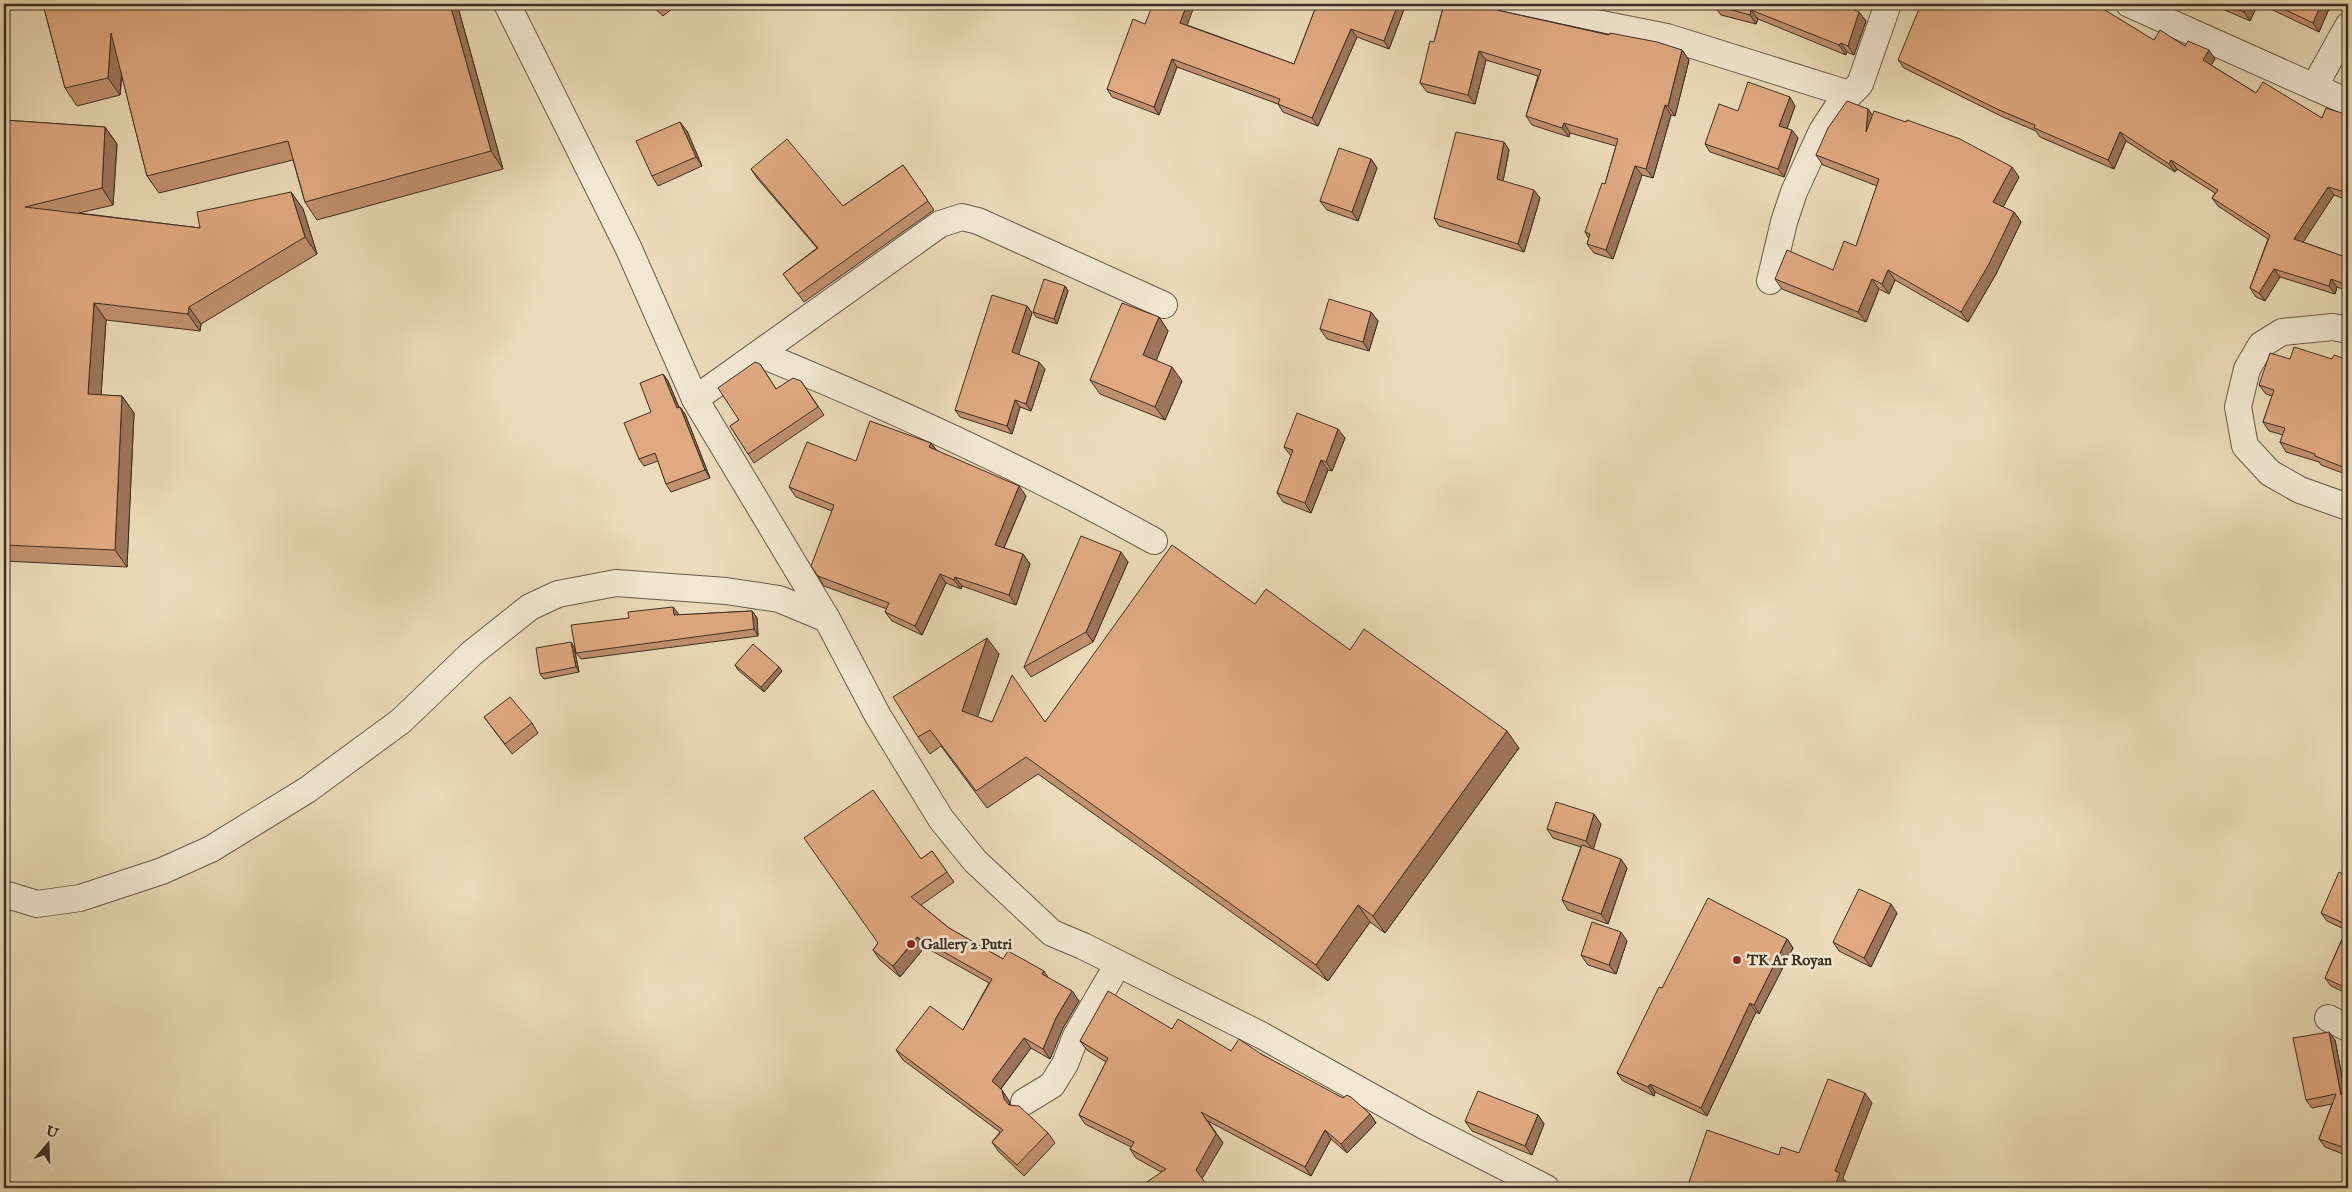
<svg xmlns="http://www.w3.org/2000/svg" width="2352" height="1192" viewBox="0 0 2352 1192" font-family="'IM FELL English',serif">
	<rect width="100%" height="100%" fill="#ebdbb8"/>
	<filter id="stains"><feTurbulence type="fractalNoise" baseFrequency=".004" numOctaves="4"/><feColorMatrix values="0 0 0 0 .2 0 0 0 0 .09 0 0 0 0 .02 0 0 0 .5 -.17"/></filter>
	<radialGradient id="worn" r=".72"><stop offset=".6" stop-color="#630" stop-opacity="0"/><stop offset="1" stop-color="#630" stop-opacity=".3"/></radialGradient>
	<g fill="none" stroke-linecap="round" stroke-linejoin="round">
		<g stroke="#685a48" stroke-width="28">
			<g id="minor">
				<path d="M507 4 628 247 695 399 827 619 878 716 941 819 975 861 1052 933 1083 946 1261 1035 1424 1126 1546 1188"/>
				<path d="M1501 4 1667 37 1849 94"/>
				<path d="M2129 4 2348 102"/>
				<path d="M2314 87 2348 26"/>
				<path d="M1770 281 1784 222 1794 192 1822 131 1839 105 1860 84 1888 4"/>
				<path d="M2348 330 2333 327 2282 332 2261 345 2247 369 2238 407 2245 446 2270 473 2300 490 2348 507"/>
				<path d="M760 354C894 409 1027 470 1154 541"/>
				<path d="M695 399 940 224 962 217 978 221 1164 305"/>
				<path d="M4 894 37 904 80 898 162 871 211 849 307 790 401 721 472 653 530 607 558 594 616 583 726 591 779 599 827 619"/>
				<path d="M2328 1018 2348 1028"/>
				<path d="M1024 1102 1052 1085 1065 1064 1076 1036 1118 964"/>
			</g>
		</g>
		<use href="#minor" stroke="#f2e8d1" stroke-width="26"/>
	</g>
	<g fill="#c1916f" stroke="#3d2f22">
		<path d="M43 4H457L503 169 317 220 305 202 293 160 159 193 147 176 122 76 120 95 77 106 65 88Z"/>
		<path d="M650 4H678L663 16Z"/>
		<path d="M1317 4H1406L1389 49 1357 37 1318 126 1283 112 1278 104 1177 67 1159 115 1112 97 1107 89 1145 24 1187 25 1294 64Z"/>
		<path d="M1444 4H1486L1487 7 1492 9 1682 50 1689 60 1675 116 1671 115 1653 178 1642 175 1613 259 1594 253 1587 244 1589 239 1585 232 1605 184 1616 146 1570 133 1569 137 1532 125 1526 116 1538 76 1486 60 1475 104 1427 92 1420 83 1434 42Z"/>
		<path d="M2211 4H2258L2250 21Z"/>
		<path d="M2260 4H2331L2319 32Z"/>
		<path d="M1714 5 1859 12 1866 21 1854 55 1847 52 1846 55 1758 19 1756 24 1721 15Z"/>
		<path d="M2348 27V45L2343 38Z"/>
		<path d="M2154 40 2185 46 2215 59 2211 65 2256 93 2322 118 2348 115V200L2334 195 2303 242 2348 258V291L2337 287 2335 294 2280 277 2265 301 2256 297 2250 288 2268 239 2218 206 2212 198 2215 193 2177 169 2175 172 2126 141 2114 169 2040 137 2036 131 2003 117 1904 68 1898 60Z"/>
		<path d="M1795 106 1787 128 1798 138 1784 177 1710 152 1705 144 1738 111Z"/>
		<path d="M1868 109 1872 116 2019 177 2003 207 2014 212 2021 222 1996 274 1968 322 1895 280 1889 294 1879 289 1866 322 1782 289 1775 279 1833 270 1856 246 1877 186 1823 165 1816 155Z"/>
		<path d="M4 120 105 127 117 144 113 205 79 213 200 228 291 192 303 209 317 254 201 324 200 331 106 320 101 395 122 396 134 413 127 567 4 561Z"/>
		<path d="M687 131 702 166 658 186 652 176Z"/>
		<path d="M1504 142 1509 150 1503 181 1540 198 1524 252 1439 226 1434 218Z"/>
		<path d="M1371 159 1377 168 1358 221 1327 210 1320 201Z"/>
		<path d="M903 165 934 210 804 302 783 274 817 248 757 178 751 169 843 206Z"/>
		<path d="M1065 286 1068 291 1057 324 1036 317 1033 312Z"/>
		<path d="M1027 306 1032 313 1018 355 1045 369 1031 411 1020 407 1012 434 960 417 955 410Z"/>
		<path d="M1371 312 1378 321 1369 351 1327 339 1320 329Z"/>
		<path d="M1159 317 1168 331 1156 360 1182 381 1165 420 1100 394 1090 380Z"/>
		<path d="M2290 359H2332L2348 360V475L2321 465 2319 462 2286 452 2280 442 2283 435 2269 431 2263 422 2272 396 2266 394 2259 385Z"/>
		<path d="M760 364 776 389 801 381 824 415 754 463 730 426 739 420Z"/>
		<path d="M663 374 668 381 679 407H680L685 414 710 478 671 492 666 484 658 461 644 466 639 459 651 412Z"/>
		<path d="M1345 438 1332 471 1328 470 1311 513 1283 502 1277 493 1291 456 1284 447Z"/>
		<path d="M931 443 936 450 1026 496 1004 548 1023 554 1030 564 1016 605 962 586 961 589 946 583 922 635 892 621 885 612 887 609 824 586 818 576 832 511 796 497 789 487 856 461Z"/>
		<path d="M1128 562 1093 642 1031 677 1024 667Z"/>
		<path d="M1255 604 1350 650 1519 748 1385 933 1370 922 1328 981 1038 774 987 808 941 746 930 754 918 737 999 654 977 717 992 722H1045Z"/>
		<path d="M752 611 757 618 758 636 581 659 576 653 629 618 678 613V615Z"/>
		<path d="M571 642 574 647 579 672 544 679 540 674Z"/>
		<path d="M735 665 782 671 764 692 738 670Z"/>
		<path d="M484 717 532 723 538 733 512 754Z"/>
		<path d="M1601 824 1593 849 1627 868 1608 924 1568 910 1562 900 1581 847 1553 838 1547 829Z"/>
		<path d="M932 851 954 882 921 905 949 928 1003 959 1048 978 1072 991 1079 1001 1063 1028 1050 1059 1031 1048 1001 1089 1009 1101 1010 1105 1048 1133 1055 1143 1024 1176 999 1152 992 1142 1000 1132 903 1060 896 1050 963 1030 989 983 925 947 900 977 880 960 873 950 878 943 921 859Z"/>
		<path d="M2348 877V994L2331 986 2325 978 2346 930 2327 921 2321 913Z"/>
		<path d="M1897 913 1871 967 1839 951 1833 942Z"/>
		<path d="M1787 939 1793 948 1759 1014 1756 1012 1707 1116 1655 1092 1654 1096 1623 1081 1617 1073 1662 988Z"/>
		<path d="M1627 941 1616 974 1588 965 1581 955Z"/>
		<path d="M1172 1029 1231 1051 1261 1054 1370 1114 1376 1123 1347 1153 1331 1139 1311 1176 1208 1121 1223 1143 1161 1172 1136 1158 1130 1149 1131 1147 1085 1124 1079 1115 1106 1062 1087 1050 1080 1041Z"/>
		<path d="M2335 1040 2344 1087 2348 1076V1156L2325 1147 2319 1139 2332 1104 2312 1108 2306 1100Z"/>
		<path d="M1538 1115 1544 1124 1532 1155 1472 1131 1465 1121Z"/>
	</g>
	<g fill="#9d765a" stroke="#3d2f22">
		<path d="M450 4H457L503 169 491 151Z"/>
		<path d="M1187 4H1195L1185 31 1180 23Z"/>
		<path d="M1398 4H1406L1389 49 1384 41Z"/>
		<path d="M2248 4H2258L2250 21 2244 12Z"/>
		<path d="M2321 4H2331L2319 32 2313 23Z"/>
		<path d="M1751 10 1758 19 1756 24 1750 15Z"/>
		<path d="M1859 12 1866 21 1854 55 1848 46Z"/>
		<path d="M1351 29 1357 37 1318 126 1312 118Z"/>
		<path d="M111 33 123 51 120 95 108 78Z"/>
		<path d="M1841 43 1847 52 1846 55 1839 45Z"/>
		<path d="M1682 50 1689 60 1675 116 1668 106Z"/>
		<path d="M2209 50 2215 59 2209 68 2203 60Z"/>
		<path d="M1479 51 1486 60 1475 104 1468 95Z"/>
		<path d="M1172 59 1177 67 1159 115 1154 107Z"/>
		<path d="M1790 97 1795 106 1785 134 1779 126Z"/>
		<path d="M1665 105 1671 115 1653 178 1646 169Z"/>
		<path d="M1868 109 1875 119 1866 132Z"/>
		<path d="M680 122 687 131 702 166 696 157Z"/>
		<path d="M1564 123 1570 133 1569 137 1562 128Z"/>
		<path d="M105 127 117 144 113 205 102 188Z"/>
		<path d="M1792 130 1798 138 1784 177 1778 169Z"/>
		<path d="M2120 132 2126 141 2114 169 2108 160Z"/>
		<path d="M1504 142 1509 150 1502 187 1497 179Z"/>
		<path d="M1371 159 1377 168 1358 221 1352 212Z"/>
		<path d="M2171 160 2177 169 2175 172 2169 164Z"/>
		<path d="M1635 166 1642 175 1613 259 1606 250Z"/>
		<path d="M2012 167 2019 177 2000 213 1993 202Z"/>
		<path d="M2328 187 2334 195 2300 247 2294 239Z"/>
		<path d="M1534 190 1540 198 1524 252 1518 244Z"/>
		<path d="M291 192 303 209 317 254 305 237Z"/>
		<path d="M2014 212 2021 222 1996 274 1968 322 1961 312Z"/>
		<path d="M2274 269 2280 277 2265 301 2259 293Z"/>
		<path d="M1888 270 1895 280 1889 294 1882 284Z"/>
		<path d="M1872 279 1879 289 1866 322 1858 312Z"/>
		<path d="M2331 279 2337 287 2335 294 2329 286Z"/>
		<path d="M1065 286 1068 291 1057 324 1054 319Z"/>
		<path d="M94 303 106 320 100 411 88 394Z"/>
		<path d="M1027 306 1032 313 1017 360 1012 352Z"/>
		<path d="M189 307 201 324 200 331 188 314Z"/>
		<path d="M1371 312 1378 321 1369 351 1363 342Z"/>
		<path d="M1159 317 1168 331 1153 369 1143 355Z"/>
		<path d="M1039 362 1045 369 1031 411 1026 404Z"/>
		<path d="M1172 367 1182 381 1165 420 1155 407Z"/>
		<path d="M663 374 668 381 682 415 677 408Z"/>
		<path d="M122 396 134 413 127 567 115 550Z"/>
		<path d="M1015 400 1020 407 1012 434 1007 426Z"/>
		<path d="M680 407 685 414 710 478 705 470Z"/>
		<path d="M1338 429 1345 438 1332 471 1326 462Z"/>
		<path d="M931 443 938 452 929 447Z"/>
		<path d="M1321 460 1328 470 1311 513 1305 503Z"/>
		<path d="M1019 486 1026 496 1001 554 995 545Z"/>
		<path d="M1121 552 1128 562 1093 642 1086 632Z"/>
		<path d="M1023 554 1030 564 1016 605 1009 595Z"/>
		<path d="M940 574 946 583 922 635 915 626Z"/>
		<path d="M955 577 962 586 961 589 954 580Z"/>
		<path d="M673 607 678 613 679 622 674 615Z"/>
		<path d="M752 611 757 618 758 636 754 629Z"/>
		<path d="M987 638 999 654 974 728 962 711Z"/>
		<path d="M571 642 574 647 579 672 576 667Z"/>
		<path d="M779 667 782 671 764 692 761 687Z"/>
		<path d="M1507 731 1519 748 1385 933 1373 916Z"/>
		<path d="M1594 814 1601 824 1593 850 1586 841Z"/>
		<path d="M1621 859 1627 868 1608 924 1601 914Z"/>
		<path d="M1891 904 1897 913 1871 967 1864 958Z"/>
		<path d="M1358 905 1370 922 1328 981 1316 965Z"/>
		<path d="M1621 932 1627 941 1616 974 1609 965Z"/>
		<path d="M917 937 925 947 900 977 893 966Z"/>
		<path d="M1787 939 1793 948 1759 1014 1754 1005Z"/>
		<path d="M1044 971 1051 982 1042 974Z"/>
		<path d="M1072 991 1079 1001 1063 1028 1050 1059 1043 1049 1056 1018Z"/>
		<path d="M1750 1003 1756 1012 1707 1116 1701 1108Z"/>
		<path d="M2329 1032 2335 1040 2347 1103 2341 1095Z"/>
		<path d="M1024 1038 1031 1048 999 1091 992 1081Z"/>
		<path d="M1650 1084 1655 1092 1654 1096 1648 1087Z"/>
		<path d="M1002 1090 1009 1101 1011 1109 1004 1099Z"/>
		<path d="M1865 1093 1872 1103 1843 1178 1847 1183 1844 1188H1834L1835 1171Z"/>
		<path d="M1201 1112 1223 1143 1202 1179 1196 1170Z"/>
		<path d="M1370 1114 1376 1123 1347 1153 1341 1144Z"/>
		<path d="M1538 1115 1544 1124 1532 1155 1525 1146Z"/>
		<path d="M1325 1130 1331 1139 1311 1176 1305 1167Z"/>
	</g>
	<g fill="#e0a981" stroke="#3d2f22">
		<path d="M43 4H450L491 151 305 202 288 141 147 176 111 33 108 78 65 88Z"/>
		<path d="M1153 4H1187L1180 23 1294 64 1317 4H1398L1384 41 1351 29 1312 118 1278 104 1280 99 1172 59 1154 107 1107 89 1133 19 1145 24Z"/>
		<path d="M1444 4H1483L1484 6 1492 9 1609 35 1610 33 1657 42 1682 50 1668 106 1665 105 1646 169 1635 166 1606 250 1587 244 1590 234 1585 232 1602 183 1605 184 1618 139 1564 123 1562 128 1526 116 1541 70 1479 51 1468 95 1420 83 1430 41 1434 42Z"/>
		<path d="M1715 4H1842L1859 12 1848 46 1841 43 1839 45 1751 10 1750 15 1714 5Z"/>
		<path d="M1921 4H2095L2154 40 2160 30 2185 46 2188 41 2209 50 2203 60 2256 93 2263 82 2322 118 2326 108 2348 115V193L2328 187 2294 239 2348 258V285L2331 279 2329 286 2274 269 2259 293 2250 288 2270 235 2212 198 2218 190 2171 160 2169 164 2120 132 2108 160 2034 128 2035 125 1997 109 1898 60Z"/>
		<path d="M2225 4H2248L2244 12Z"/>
		<path d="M2273 4H2321L2313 23Z"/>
		<path d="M2348 27V41L2343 38Z"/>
		<path d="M1748 82 1790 97 1779 126 1792 130 1778 169 1705 144 1719 104 1738 111Z"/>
		<path d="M1847 101 1868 109 1866 132 1874 111 1906 122 1907 120 1960 139 2012 167 1993 202 2014 212 1989 264 1961 312 1888 270 1882 284 1872 279 1858 312 1775 279 1787 250 1833 270 1844 241 1856 246 1879 179 1816 155 1828 128Z"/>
		<path d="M4 120 105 127 102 188 25 207 200 228 197 212 291 192 305 237 189 307 188 314 94 303 88 394 122 396 115 550 4 545Z"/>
		<path d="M680 122 696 157 652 176 636 141Z"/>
		<path d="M1456 132 1504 142 1497 179 1534 190 1518 244 1434 218Z"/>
		<path d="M787 139 843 206 903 165 928 201 798 294 783 274 818 248 751 169Z"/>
		<path d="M1339 148 1371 159 1352 212 1320 201Z"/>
		<path d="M1044 279 1065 286 1054 319 1033 312Z"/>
		<path d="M992 295 1027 306 1012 352 1039 362 1026 404 1015 400 1007 426 955 410Z"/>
		<path d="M1329 299 1371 312 1363 342 1320 329Z"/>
		<path d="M1122 303 1159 317 1143 355 1172 367 1155 407 1090 380Z"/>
		<path d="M2294 347 2332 359 2334 355 2348 360V469L2315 456V454L2280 442 2285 428 2263 422 2274 390 2259 385 2270 353 2290 359Z"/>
		<path d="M755 362 760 364 776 389 793 378 801 381 818 407 748 454 730 426 739 420 718 388Z"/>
		<path d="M663 374 677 408 680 407 705 470 666 484 655 453 639 459 624 423 651 412 640 383Z"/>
		<path d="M1297 413 1338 429 1326 462 1321 460 1305 503 1277 493 1293 450 1284 447Z"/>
		<path d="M870 421 931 443 929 447 1019 486 995 545 1023 554 1009 595 955 577 954 580 940 574 915 626 885 612 889 603 818 576 811 566 834 505 789 487 807 442 856 461Z"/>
		<path d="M1081 536 1121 552 1086 632 1024 667Z"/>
		<path d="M1172 545 1255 604 1266 589 1350 650 1364 629 1507 731 1373 916 1358 905 1316 965 1026 757 976 791 930 730 918 737 893 697 987 638 962 711 992 722 1012 675 1045 722Z"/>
		<path d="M673 607 674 615 752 611 754 629 576 653 571 625 629 618 628 612Z"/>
		<path d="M571 642 576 667 540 674 536 648Z"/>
		<path d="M753 644 779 667 761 687 735 665Z"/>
		<path d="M510 697 532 723 505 744 484 717Z"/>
		<path d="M873 790 921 859 932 851 947 872 911 897 949 928 1003 959 1008 951 1044 971 1042 974 1072 991 1056 1018 1043 1049 1024 1038 992 1081 1002 1090 1004 1099 1009 1105 1019 1106 1048 1133 1017 1165 992 1142 1003 1130 896 1050 930 1006 963 1030 992 979 917 937 893 966 873 950 878 943 804 838Z"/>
		<path d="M1556 802 1594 814 1586 841 1547 829Z"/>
		<path d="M1582 845 1621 859 1601 914 1562 900Z"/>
		<path d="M2339 872 2348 877V925L2321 913Z"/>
		<path d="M1859 889 1891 904 1864 958 1833 942Z"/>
		<path d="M1708 898 1787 939 1754 1005 1750 1003 1701 1108 1650 1084 1648 1087 1617 1073 1659 987 1662 988Z"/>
		<path d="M1592 922 1621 932 1609 965 1581 955Z"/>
		<path d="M2348 926V989L2325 978Z"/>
		<path d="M1108 991 1172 1029 1178 1019 1231 1051 1239 1039 1261 1054 1343 1098 1347 1095 1352 1098 1370 1114 1341 1144 1325 1130 1305 1167 1201 1112 1216 1134 1196 1170 1209 1188H1147L1144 1184 1166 1169 1130 1149 1134 1142 1079 1115 1108 1058 1080 1041Z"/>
		<path d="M2329 1032 2341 1095 2348 1076V1149L2319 1139 2336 1094 2306 1100 2293 1038Z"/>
		<path d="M1828 1079 1865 1093 1835 1171 1840 1173 1834 1188H1687L1707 1130 1779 1155 1781 1147 1799 1153Z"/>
		<path d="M1478 1091 1538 1115 1525 1146 1465 1121Z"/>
	</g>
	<g fill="#8f2418" stroke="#f2e8d1" stroke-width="2">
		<circle cx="911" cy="944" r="5"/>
		<circle cx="1737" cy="960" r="5"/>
	</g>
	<g text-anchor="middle" stroke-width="5" stroke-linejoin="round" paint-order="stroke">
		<g font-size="15" font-weight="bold" fill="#3d2f22" stroke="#f2e8d1" text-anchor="start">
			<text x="921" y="949">Gallery 2 Putri</text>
			<text x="1747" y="965">TK Ar Royan</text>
		</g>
	</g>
	<rect width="2352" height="1192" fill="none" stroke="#ebdbb8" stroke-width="20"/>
	<rect x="5" y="5" width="2342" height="1182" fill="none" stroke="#3d2f22" stroke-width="2.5"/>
	<rect x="10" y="10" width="2332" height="1172" fill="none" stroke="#3d2f22"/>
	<g transform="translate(48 1144) rotate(19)" stroke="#f2e8d1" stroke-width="4" paint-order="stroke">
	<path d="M0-4L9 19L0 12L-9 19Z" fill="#3d2f22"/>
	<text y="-8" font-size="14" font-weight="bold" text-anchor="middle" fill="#3d2f22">U</text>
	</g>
	<rect width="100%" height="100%" filter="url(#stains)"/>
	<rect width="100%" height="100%" fill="url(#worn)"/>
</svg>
